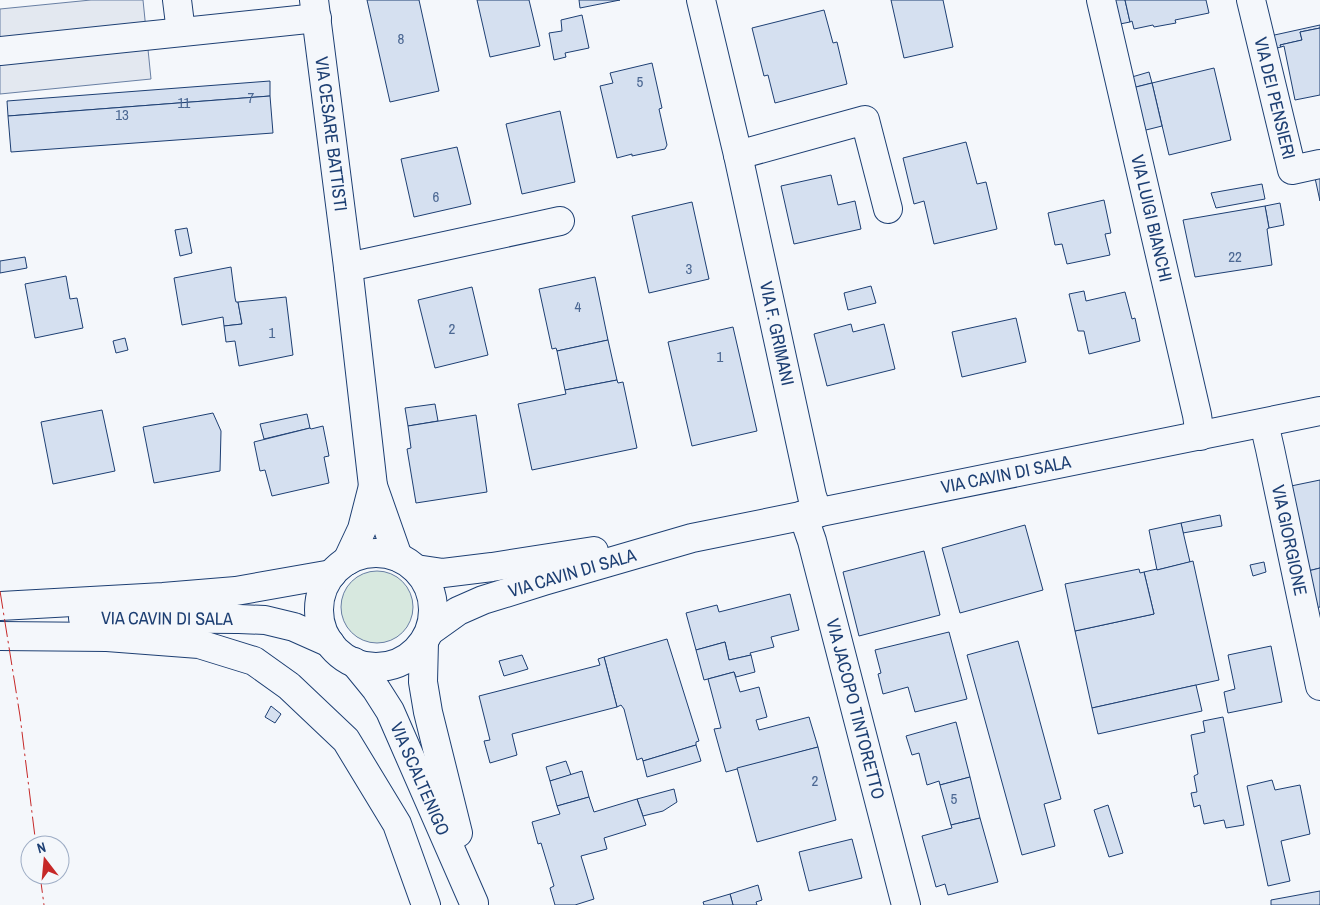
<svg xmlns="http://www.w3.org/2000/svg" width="1320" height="905" viewBox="0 0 1320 905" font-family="'Archivo Narrow',sans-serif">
	<rect width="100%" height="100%" fill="#f4f7fb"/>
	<circle fill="#d7e8df" stroke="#687fa3" cx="377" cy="607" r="36"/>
	<path fill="#e3e8f0" stroke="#687fa3" d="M91 0H143L151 79 0 94V9Z"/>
	<g fill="#d5e0f0" stroke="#1d3f73">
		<path d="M367 0H419L439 91 390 102Z"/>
		<path d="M477 0H529L540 46 490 57Z"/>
		<path d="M579 0H620L580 8Z"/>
		<path d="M891 0H943L953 47 904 58Z"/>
		<path d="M1115 0H1125L1130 22 1120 24Z"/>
		<path d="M1125 0H1206L1209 13 1175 20 1176 23 1154 27 1153 25 1134 29 1132 21 1130 22Z"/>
		<path d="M824 10 833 43 837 42 847 84 775 103 768 75 764 76 752 28Z"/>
		<path d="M582 15 589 48 565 53 566 57 554 60 549 33 562 31 561 20Z"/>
		<path d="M1320 25V28L1300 32 1302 40 1280 45 1281 47 1273 49 1270 36Z"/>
		<path d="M1320 28V95L1295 100 1284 46 1281 47 1280 45 1302 40 1300 32Z"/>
		<path d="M652 63 662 108 659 109 667 145 665 149 632 156V154L617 158 600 86 613 83 610 73Z"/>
		<path d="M1214 68 1231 140 1169 155 1152 83Z"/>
		<path d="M1149 72 1152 83 1128 89 1125 79Z"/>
		<path d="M270 81V96L8 116 7 101Z"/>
		<path d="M1152 83 1162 126 1138 132 1128 89Z"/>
		<path d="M270 96 273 133 11 152 8 116Z"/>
		<path d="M560 111 575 182 522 194 506 124Z"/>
		<path d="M966 142 977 184 986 182 997 229 934 244 924 201 914 204 903 158Z"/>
		<path d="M457 147 471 204 414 217 401 159Z"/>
		<path d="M831 175 838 205 855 201 861 229 794 244 781 186Z"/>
		<path d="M1320 177V201L1315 178Z"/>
		<path d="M1262 184 1265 199 1216 208 1211 193Z"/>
		<path d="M1104 200 1111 233 1105 234 1110 255 1067 264 1062 244 1055 245 1048 213Z"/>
		<path d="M692 202 709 279 649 293 632 216Z"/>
		<path d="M1280 203 1284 225 1269 228 1265 206Z"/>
		<path d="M1265 206 1269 228 1267 229 1272 265 1195 277 1183 220Z"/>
		<path d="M187 228 192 253 180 256 175 230Z"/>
		<path d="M25 257 27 268 0 273V261Z"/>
		<path d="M231 267 235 298 236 302H238L242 324 224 326 223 317 182 325 174 278Z"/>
		<path d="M66 276 70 299 77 298 83 328 35 338 25 284Z"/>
		<path d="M595 277 608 340 557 351 556 348 552 349 539 289Z"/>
		<path d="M871 286 876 303 848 310 844 293Z"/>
		<path d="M472 287 488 355 435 368 418 300Z"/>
		<path d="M1084 291 1086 301 1125 292 1132 319 1135 318 1140 341 1089 354 1084 331H1078L1069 294Z"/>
		<path d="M286 297 293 355 239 366 235 341 226 342 224 326 242 324 238 302Z"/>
		<path d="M1016 318 1026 362 962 377 952 332Z"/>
		<path d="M851 324 853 332 884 324 895 369 827 386 814 334Z"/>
		<path d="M733 327 757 431 692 446 668 342Z"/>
		<path d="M125 338 128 350 116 353 113 341Z"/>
		<path d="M608 340 617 380 565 390 557 351Z"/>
		<path d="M617 380 618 383 623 382 637 448 532 470 518 404 566 394 565 390Z"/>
		<path d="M435 404 438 421 408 426 405 408Z"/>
		<path d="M102 410 115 471 53 484 41 422Z"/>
		<path d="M213 413 221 431 220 471 154 483 143 427Z"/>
		<path d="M307 414 310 428 264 439 260 424Z"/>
		<path d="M476 415 487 492 416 503 407 449 411 448 408 426Z"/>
		<path d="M323 426 329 456 324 457 329 483 272 496 265 470 260 471 254 442 310 428 311 429Z"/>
		<path d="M1320 480V568L1308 571 1291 486Z"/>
		<path d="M1220 515 1222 526 1183 533 1181 523Z"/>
		<path d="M1181 523 1190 562 1157 570 1149 530Z"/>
		<path d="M1025 525 1043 590 960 613 942 548Z"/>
		<path d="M924 551 940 615 859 636 843 572Z"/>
		<path d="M1193 561 1219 680 1092 708 1075 631 1154 614 1144 572 1157 569V570Z"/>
		<path d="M1264 562 1266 572 1253 576 1250 565Z"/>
		<path d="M1320 568V607L1315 608 1308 571Z"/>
		<path d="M1139 569 1140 573 1144 572 1154 614 1075 631 1065 584Z"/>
		<path d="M790 594 799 630 771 637 774 647 750 653 751 655 729 660 725 642 696 650 686 613 717 605 719 612Z"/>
		<path d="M949 632 967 699 915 712 908 687 883 694 878 674 881 673 875 650Z"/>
		<path d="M667 639 699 741 696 742V745L643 761 642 758 637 760 624 709 621 705 617 707 604 657Z"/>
		<path d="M1018 641 1061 799 1044 804 1055 846 1022 855 967 655Z"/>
		<path d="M725 642 729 660 751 655 755 672 736 677 734 672 704 680 696 650Z"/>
		<path d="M1271 646 1282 702 1228 713 1224 692 1235 689 1228 655Z"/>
		<path d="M522 655 528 669 504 676 499 661Z"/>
		<path d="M604 657 617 707 512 734 517 755 490 763 484 741 490 740 479 696 600 665 598 659Z"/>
		<path d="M734 672 740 692 759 687 767 717 756 720 759 730 809 717 818 747 726 772 714 729 721 728 708 679Z"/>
		<path d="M1196 685 1202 711 1098 734 1092 708Z"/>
		<path d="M271 706 281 714 275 723 265 717Z"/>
		<path d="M1223 717 1244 825 1226 828 1224 820 1204 824 1200 805 1194 807 1191 793 1197 792 1194 776 1198 774 1191 735 1205 732 1203 721Z"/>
		<path d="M956 722 970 777 940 785 939 781 927 785 919 753 912 755 906 736Z"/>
		<path d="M696 745 701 761 647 777 643 761Z"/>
		<path d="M818 747 836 820 757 842 737 768Z"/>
		<path d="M566 761 571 775 550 781 546 767Z"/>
		<path d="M582 771 589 797 557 806 550 781Z"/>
		<path d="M970 777 980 818 951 825 940 785Z"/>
		<path d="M1272 780 1275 790 1300 785 1310 834 1281 841 1290 881 1268 886 1247 786Z"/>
		<path d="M674 789 677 802 663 811 643 816 637 799Z"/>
		<path d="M589 797 594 812 637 799 646 825 604 838 607 849 581 856 594 899 575 905H555L550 888 554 886 541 843 538 844 532 822 560 814 557 806Z"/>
		<path d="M1108 805 1123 853 1109 857 1094 810Z"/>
		<path d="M980 818 998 882 948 895 945 884 936 887 922 836 952 828 951 825Z"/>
		<path d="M852 839 862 878 809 891 799 852Z"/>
		<path d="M758 885 762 900 756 902 757 905H733L730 894Z"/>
		<path d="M1320 891V905H1271V900Z"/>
		<path d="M730 894 733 905H704L703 902Z"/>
	</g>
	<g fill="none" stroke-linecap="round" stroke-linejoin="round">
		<g stroke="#1d3f73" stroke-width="30">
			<g id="minor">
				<path d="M177 0 181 32"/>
				<path id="s1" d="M314 0 348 267 373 486 398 557"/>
				<path id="s2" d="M701 0 738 155 812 496 818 513"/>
				<path id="s3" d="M1101 0 1197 415 1200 436"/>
				<path id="s4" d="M1251 0 1292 170 1320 164"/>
				<path d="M0 51 317 18"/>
				<path d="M738 155 865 120 888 209"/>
				<path d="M348 267 560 221"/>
				<path id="s5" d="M1264 423 1270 449 1320 686"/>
				<path id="s6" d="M803 515 812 541 906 905"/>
				<path d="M347 561 362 529 373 486"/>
			</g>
		</g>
		<g stroke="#1d3f73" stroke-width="30">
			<g id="major">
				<circle cx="376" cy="610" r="57"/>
				<path d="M416 569 443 573 492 567 594 551"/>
				<path d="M0 606 163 597 236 591 332 574"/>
				<path id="s7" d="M83 618 239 619 265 620 294 627 330 643"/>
				<path id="s8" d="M430 631 458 611 483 600 544 581 692 538 1320 411"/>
				<path d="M0 636 107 637 199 644 254 661 289 686 346 740 397 824 426 905"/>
				<path d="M424 642 423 682 428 712 458 833"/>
				<path id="s9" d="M354 662 376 689 390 711 474 903"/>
			</g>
		</g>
		<use href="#minor" stroke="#f4f7fb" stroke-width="28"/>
		<use href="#major" stroke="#f4f7fb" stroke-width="28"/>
		<g stroke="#c62828" stroke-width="1" stroke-dasharray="18 4 2.5 4" stroke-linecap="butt">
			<path d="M0 591 20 716 36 845"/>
			<path d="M40 875 44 905"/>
		</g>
	</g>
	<g text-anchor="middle" stroke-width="4" stroke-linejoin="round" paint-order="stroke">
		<g font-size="15" fill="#4b6792">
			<text x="401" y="44">8</text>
			<text x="640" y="87">5</text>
			<text x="251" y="103">7</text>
			<text x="184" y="108">11</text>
			<text x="122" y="120">13</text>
			<text x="436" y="202">6</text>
			<text x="1235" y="262">22</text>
			<text x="689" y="274">3</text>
			<text x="578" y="312">4</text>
			<text x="452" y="334">2</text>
			<text x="272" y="338">1</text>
			<text x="720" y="362">1</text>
			<text x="815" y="786">2</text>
			<text x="954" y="804">5</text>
		</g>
		<g font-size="18" fill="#1d3f73" stroke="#f4f7fb">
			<text dy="6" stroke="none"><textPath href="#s4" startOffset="101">VIA DEI PENSIERI</textPath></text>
			<text dy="6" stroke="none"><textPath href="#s1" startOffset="135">VIA CESARE BATTISTI</textPath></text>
			<text dy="6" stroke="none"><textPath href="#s3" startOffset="224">VIA LUIGI BIANCHI</textPath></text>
			<text dy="6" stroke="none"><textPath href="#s2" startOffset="342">VIA F. GRIMANI</textPath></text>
			<text dy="6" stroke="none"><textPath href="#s8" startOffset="600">VIA CAVIN DI SALA</textPath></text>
			<text dy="6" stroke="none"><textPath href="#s5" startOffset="120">VIA GIORGIONE</textPath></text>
			<text dy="6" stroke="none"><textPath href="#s8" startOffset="155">VIA CAVIN DI SALA</textPath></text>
			<text dy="6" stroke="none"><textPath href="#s7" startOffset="84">VIA CAVIN DI SALA</textPath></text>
			<text dy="6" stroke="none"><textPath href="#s6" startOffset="201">VIA JACOPO TINTORETTO</textPath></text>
			<text dy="6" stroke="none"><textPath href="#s9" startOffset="135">VIA SCALTENIGO</textPath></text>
		</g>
	</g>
	<g transform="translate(45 860) rotate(344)"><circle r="24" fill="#f4f7fb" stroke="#9eadc5"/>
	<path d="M0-4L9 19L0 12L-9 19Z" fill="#c62828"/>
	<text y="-8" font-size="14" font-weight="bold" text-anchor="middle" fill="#1d3f73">N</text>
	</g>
</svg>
